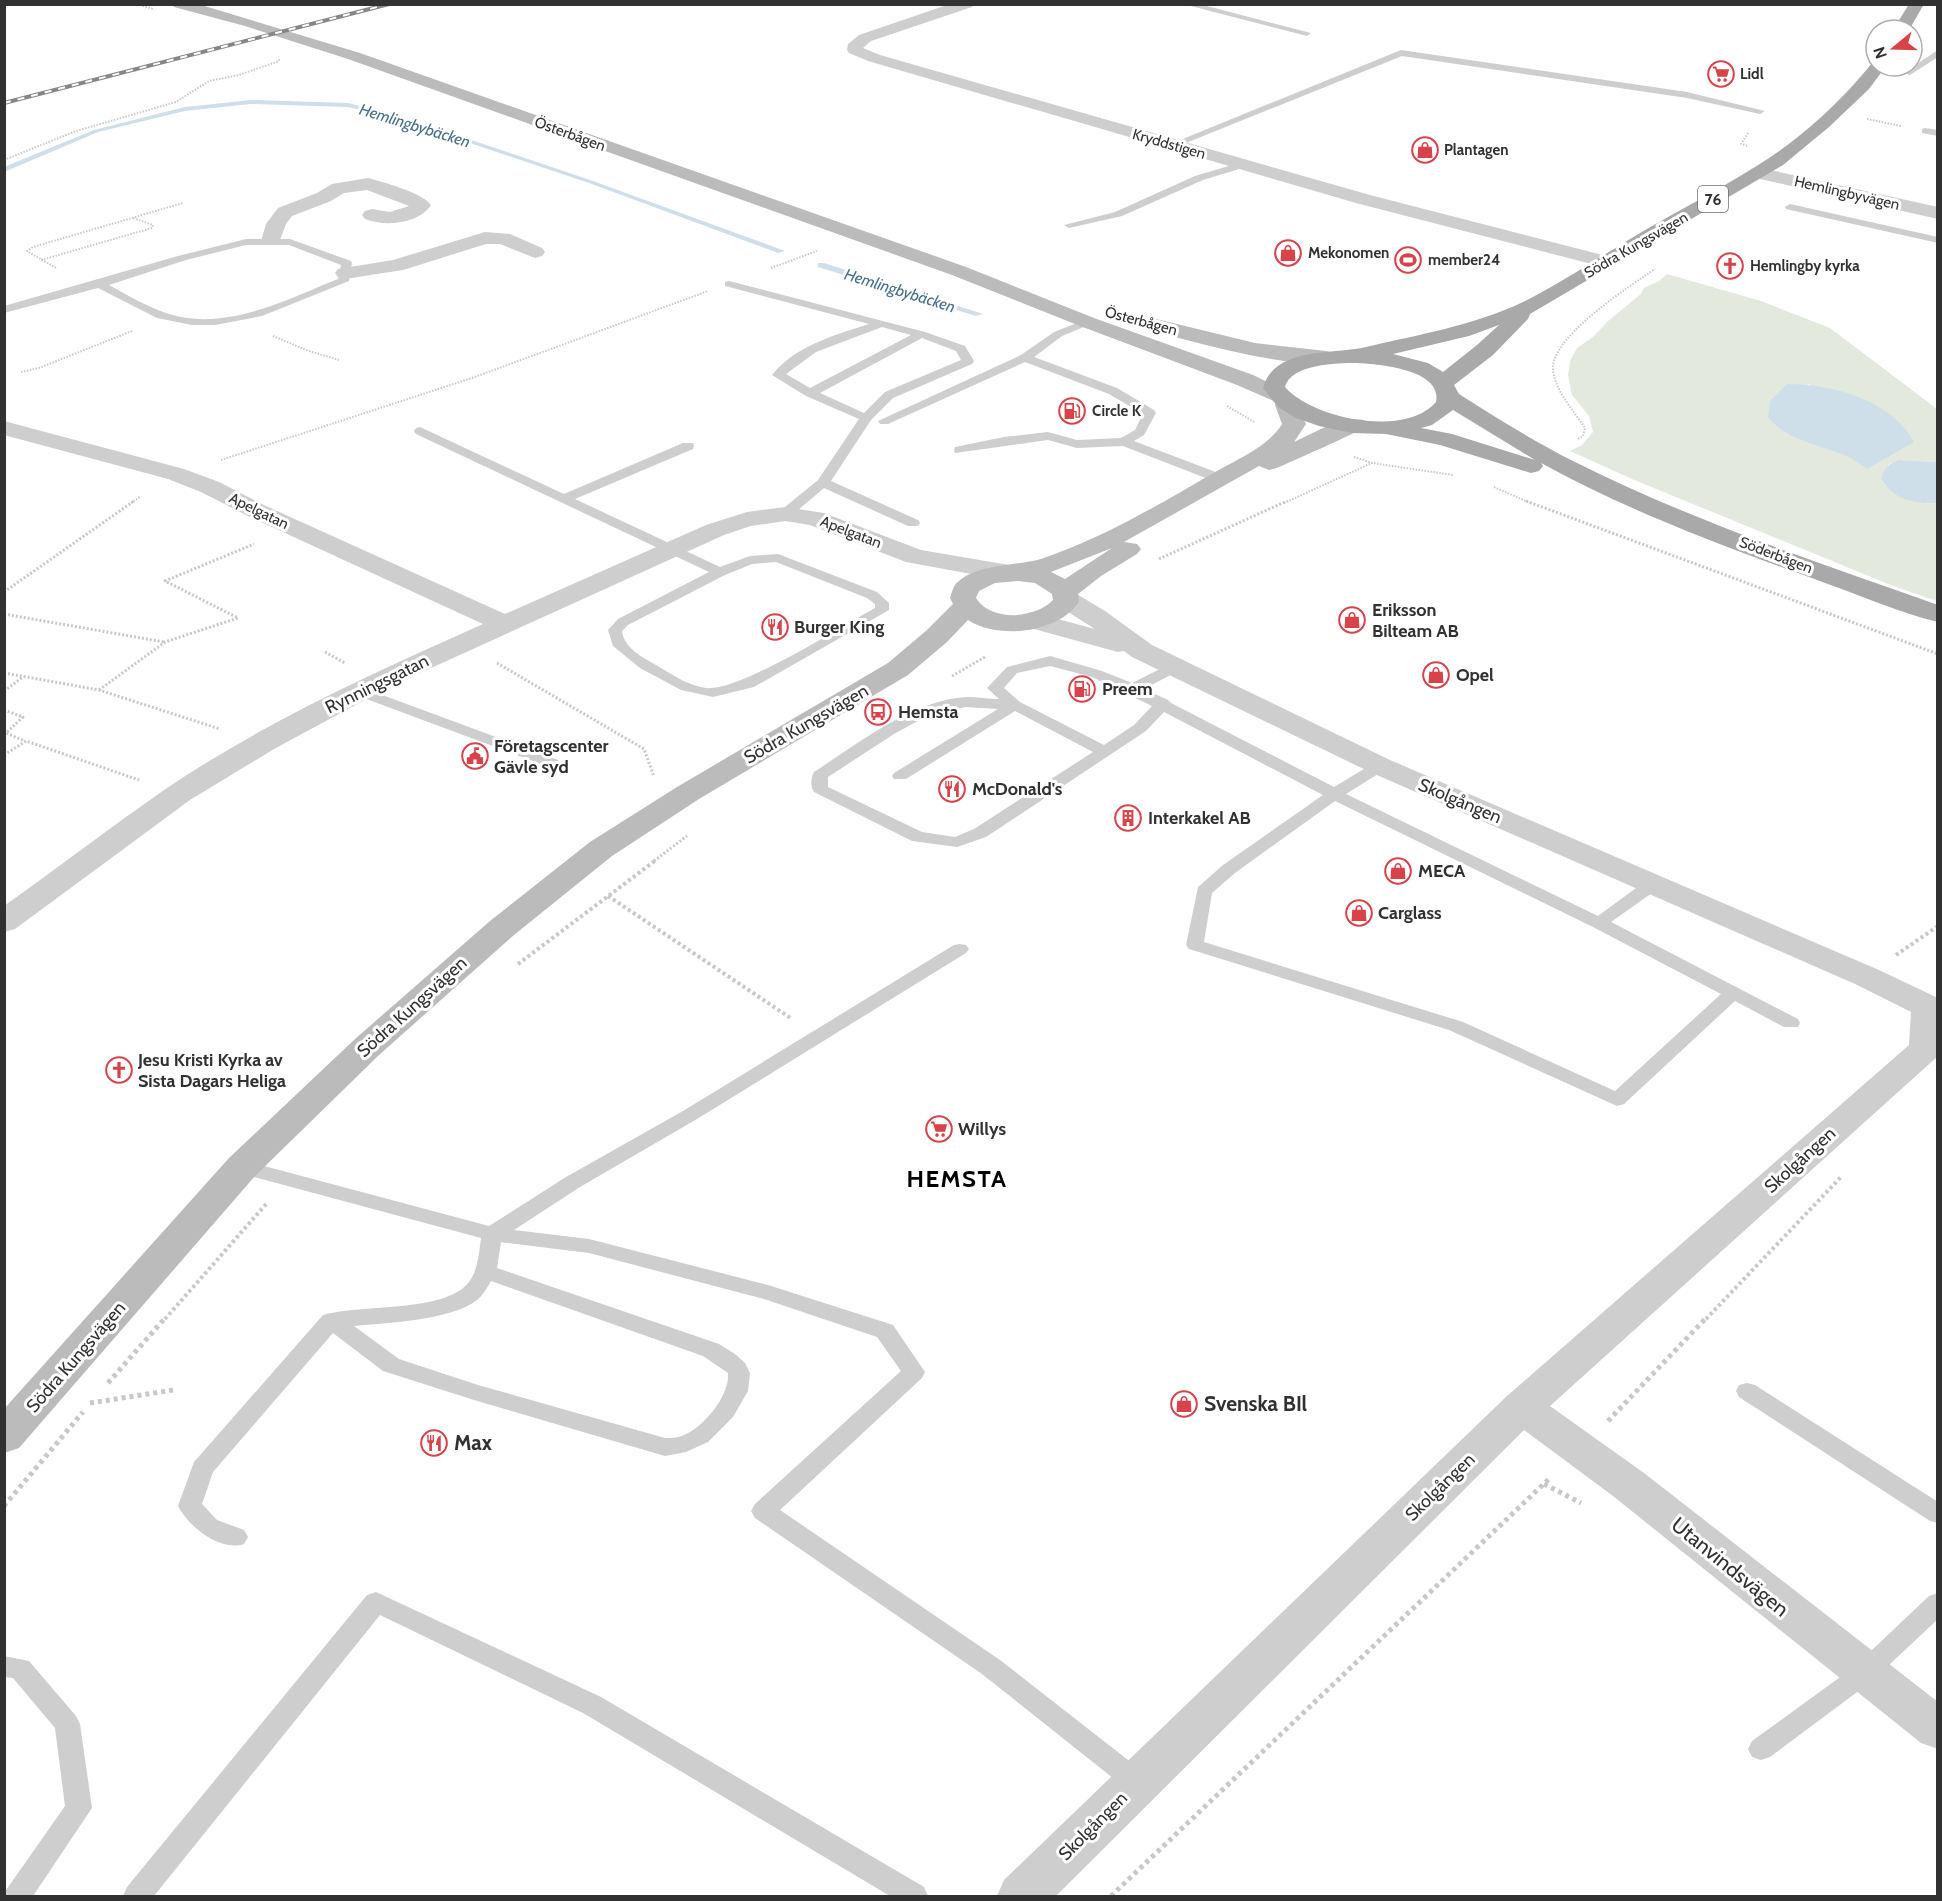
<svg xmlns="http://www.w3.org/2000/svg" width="1942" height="1901" viewBox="0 0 1942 1901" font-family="Cabin,sans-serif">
	<rect width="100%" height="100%" fill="#fff"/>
	<path fill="#e3e9dd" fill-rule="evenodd" d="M1667 274 1761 301 1830 328 1937 409V462L1899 460 1889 464 1881 479C1890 497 1918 505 1937 503V601L1893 586 1632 479 1570 451 1582 445 1593 432 1589 416 1572 395 1568 376 1570 361 1577 348 1593 337 1608 321 1641 294 1644 288 1659 281ZM1809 384 1867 468C1843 449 1812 448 1786 433 1780 429 1774 423 1768 418Z"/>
	<g fill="#cedfea">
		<path d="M1787 384C1832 384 1892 400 1914 442L1867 469C1843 449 1812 448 1786 433 1779 429 1774 423 1768 418L1770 401Z"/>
		<path d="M1899 460 1937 462V503C1917 505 1892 499 1881 479 1884 468 1888 464 1899 460Z"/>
	</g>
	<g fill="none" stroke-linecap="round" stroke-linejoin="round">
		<g fill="#cedfea" fill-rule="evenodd">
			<path d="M251 100 348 103 400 116 593 181 785 251 778 253 589 183 396 118 348 107 251 104 185 111 98 132 4 172V167L94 130 185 107Z"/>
			<path d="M818 263H824L983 314 976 316 818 267Z"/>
		</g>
		<g stroke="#c8c8c8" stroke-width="2" stroke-dasharray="1.5 1.5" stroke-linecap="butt">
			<path d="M137 4 153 9"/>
			<path d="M1867 119 1901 126"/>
			<path d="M1748 133 1741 144 1748 146"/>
			<path d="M4 160 76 131 176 102 209 81 239 75 279 61V59"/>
			<path d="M41 260 152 228 153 225 133 218"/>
			<path d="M56 268 27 251 33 247 183 203"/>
			<path d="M771 268 817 251"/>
			<path d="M273 336 306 350 339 360"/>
			<path d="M21 372 39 368 132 331"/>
			<path d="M1227 406 1254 422"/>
			<path d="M1578 439 1583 436 1585 428C1574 411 1553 389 1553 367 1554 335 1630 286 1655 269"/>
			<path d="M1354 457 1372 463 1453 475"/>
			<path d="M221 460 475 377 708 291"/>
			<path d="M1494 487 1530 503"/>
			<path d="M131 503 141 496"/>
			<path d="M1284 503 1372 463"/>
		</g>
		<g stroke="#c8c8c8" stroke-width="3" stroke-dasharray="2 2" stroke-linecap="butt">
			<path d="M1526 501 1938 654"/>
			<path d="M1159 559 1287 501"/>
			<path d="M4 592 134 501"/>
			<path d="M4 614 164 642"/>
			<path d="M325 652 345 663"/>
			<path d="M497 663 644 749 654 777"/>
			<path d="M4 673 99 690 220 729"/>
			<path d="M952 676 985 657"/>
			<path d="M99 690 165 642 238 618 165 581 254 544"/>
			<path d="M4 691 23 677"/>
			<path d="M4 710 23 717 6 733 25 741"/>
			<path d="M4 755 26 741 139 780"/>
			<path d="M654 861 687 836"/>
		</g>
		<g stroke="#c8c8c8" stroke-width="4" stroke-dasharray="3 3" stroke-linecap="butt">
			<path d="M608 896 792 1019"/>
			<path d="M1896 955 1938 926"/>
			<path d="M518 964 656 860"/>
			<path d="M165 1319 268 1202"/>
			<path d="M1706 1319 1841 1177"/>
		</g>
		<g stroke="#c8c8c8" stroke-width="5" stroke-dasharray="4 4" stroke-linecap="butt">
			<path d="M108 1383 166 1317"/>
			<path d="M90 1403 173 1390"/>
			<path d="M1608 1421 1707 1317"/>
			<path d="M1544 1484 1581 1503"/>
			<path d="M4 1506 83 1412"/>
			<path d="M1111 1896 1551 1477"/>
		</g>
		<g fill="#cecece" fill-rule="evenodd">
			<path d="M1183 4H1199L1311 33 1307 36Z"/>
			<path d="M1401 50 1687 92 1765 111 1760 114 1687 98 1402 56 1176 147 1168 145Z"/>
			<path d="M1938 50V57L1910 75 1903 73Z"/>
			<path d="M1925 128 1938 130V136L1922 133V129Z"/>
			<path d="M1242 162 1246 163V167L1203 180 1122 216 1069 228 1064 225 1115 212 1195 176Z"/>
			<path d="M1790 204 1938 237V243L1786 209 1785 207Z"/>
			<path d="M246 239H290L351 261 352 263 349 281 262 316 215 325H192L157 318 98 288 4 313V306L178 256ZM246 245H289L341 265 338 279C285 300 224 333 166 313 146 306 127 295 109 285L186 260Z"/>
			<path d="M729 281 925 332 965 346 974 361 972 364 893 398 871 420 831 481 918 520 920 523 918 526H908L824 488 790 517H780L778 514 780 511 818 480 859 419 806 396 772 375C795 346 835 335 869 324L725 286V282ZM882 327 911 335 810 388 786 374 816 352ZM922 338 956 351 961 360 885 392 864 413 820 393Z"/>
			<path d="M1087 319 1091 320V324L1062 336 1034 357 1117 388 1154 410 1156 413 1144 435 1134 441 1226 476 1228 479 1226 482H1216L1123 446 1077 448 1048 440 955 453 954 450 955 447 1004 437 1048 432 1077 440 1121 438 1135 430 1143 414 1109 394 1025 362 888 424H880L878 421 1021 355 1054 332Z"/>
			<path d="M420 427 564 494 683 443H693L694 446 693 449 575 499 720 567 750 556 778 554 877 592 889 603V610L754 687 713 697 681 690 640 668 613 646 608 630 618 619 709 572 416 434 414 431 416 428ZM776 562 867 598 875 604V608C842 626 739 692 706 688 689 686 671 674 656 665 642 657 624 648 622 631L628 625 725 575 752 564Z"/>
			<path d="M1050 656 1102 671 1132 683 1170 664H1180L1183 667 1180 670 1144 689 1168 700 1171 703 1334 787 1374 763H1386L1388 766 1386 769 1346 794 1598 916 1647 880H1659L1662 884 1659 888 1611 922 1798 1019 1800 1023 1798 1027H1784L1735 1001 1624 1104 1617 1106 1449 1030 1189 949 1186 945 1198 887 1223 865 1323 795 1164 712 1146 731 986 837 957 847 912 841 814 792C810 787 811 777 814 772 857 744 915 699 967 697 977 697 989 699 999 699L987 688 1007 667ZM1050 666 1092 677 1152 706 1134 725 1104 745 1020 702 1004 688 1017 673ZM965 707 998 709 894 773 892 776 894 779H906L1015 711 1093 752 974 829 955 837 922 832 828 787V777L894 734 927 716ZM1335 801 1593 927 1721 994 1615 1091 1463 1022 1204 942 1212 893 1235 873Z"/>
			<path d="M358 686 558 760 560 763 558 766H546L353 694 350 691 353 688Z"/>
			<path d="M960 944 966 945 969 949 966 953 697 1119 580 1187 514 1230 589 1239 768 1285 893 1325 925 1372 922 1378 780 1510 1000 1660 1146 1774 1150 1782 1146 1790 1137 1793 1128 1790 982 1674 755 1518 751 1511 755 1504 901 1371 877 1337 764 1299 589 1253 501 1242 497 1268 719 1344 735 1354 745 1363 750 1373 748 1391 733 1417 708 1442 686 1452 665 1456 474 1400 383 1371 333 1333 213 1472 202 1504 217 1520 244 1530 248 1537 244 1544C220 1552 189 1527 178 1506L194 1462 323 1315C359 1304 446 1313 469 1282 478 1270 479 1253 481 1238L235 1172 232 1167 235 1162 242 1160 489 1226 566 1177 683 1111 954 945ZM491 1281 703 1356 728 1373C730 1395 704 1427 684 1435 678 1438 671 1438 665 1438L478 1385 399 1359 354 1326C385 1323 453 1320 477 1300 483 1295 487 1288 491 1281Z"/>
			<path d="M1747 1383 1755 1385 1938 1502V1523L1930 1521 1739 1397 1736 1391 1739 1385Z"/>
			<path d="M376 1592 601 1697 924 1887 928 1896H890L583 1713 380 1615 154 1896H123L127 1887 367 1595Z"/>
			<path d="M1938 1593V1619L1872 1681 1770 1757 1761 1760 1752 1757 1748 1749 1752 1741 1854 1667 1929 1596Z"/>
			<path d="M4 1656 29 1661 76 1716 80 1724 92 1808 33 1896H4V1893L65 1806 55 1728 13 1678 4 1677Z"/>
		</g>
		<g fill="#cecece" fill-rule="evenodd">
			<path d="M950 4H974L972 7 871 41 863 48 880 55 1370 195 1614 258 1617 262 1614 266 1607 268 1356 203 868 61 849 53 847 50 848 44 859 35Z"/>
			<path d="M1757 167 1938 207V219L1751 177 1748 173 1751 169Z"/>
			<path d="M368 178C383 182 423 193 431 205 419 224 385 227 365 219L362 215 365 211 372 209 390 212 409 206 367 190 344 193 331 201 292 216 286 224 278 245H264L261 241 266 224 278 208 317 193 332 184Z"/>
			<path d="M485 232 510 234 542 248 545 252 542 256 535 258 500 244H486L403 270 345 279 338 277 335 273 338 269 393 260Z"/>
			<path d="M4 421 184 469 219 482 266 506 505 614 706 525 747 512 785 507 824 513 921 550 1009 565 1018 568 1022 573 1018 578 1009 581 906 562 810 525 785 521 751 526 724 535 387 688 274 749 190 800 15 929 4 932V906C59 867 112 826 167 788 265 722 375 672 483 624L248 516 201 492 168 479 4 435Z"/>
			<path d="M1066 591 1075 593 1105 611 1152 645 1390 760 1879 970 1938 998V1056L1550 1406 1644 1473 1938 1702V1749L1921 1743 1613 1496 1524 1430 1056 1896H997L1004 1880 1507 1396 1909 1045 1911 1012 1855 984 1370 772 1132 657 1124 651 1118 652 1023 626 1019 620 1023 614 1032 612 1095 629 1057 605 1053 599 1057 593Z"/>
		</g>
		<g fill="#bbb" fill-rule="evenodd">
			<path d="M172 4H198L360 53 966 267 1094 318 1253 375 1286 391 1289 396 1288 399 1294 400 1306 424 1294 442C1314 433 1342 415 1364 420L1368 425C1364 430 1290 462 1277 468L1269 470 1259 466 1124 542 1137 544 1141 549 1137 554 1101 576 1078 594 1079 602C1058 633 999 640 968 620L947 642 908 675 699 799 612 856 514 935 379 1055 255 1176 19 1448 4 1453V1409L229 1158 355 1039 490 921 590 842 677 787 888 663 927 630 953 604 950 598C952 593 953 585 958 582 977 564 1016 566 1041 559 1103 538 1160 504 1217 471 1239 458 1268 447 1282 424L1275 405 1276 402 1237 385 1080 326 952 275 348 59 245 26 174 7ZM1112 548 1065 579 1051 572ZM1018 581 1035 583 1052 594 1053 600C1035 619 991 622 976 598L979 591 995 583Z"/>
			<path d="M1140 315 1255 343 1326 351 1334 353 1337 358 1334 363C1320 366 1306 363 1292 362 1238 355 1185 340 1133 325L1129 321 1133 317Z"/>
		</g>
		<g fill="#a9a9a9" fill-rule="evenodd">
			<path d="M1909 4H1924L1909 30H1893Z"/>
			<path d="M1876 62V66H1886L1869 89 1829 127 1783 165 1530 314 1528 319 1493 355 1454 385 1459 394C1496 418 1534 441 1573 461 1690 520 1814 561 1938 605V622C1897 612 1857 594 1817 580 1723 546 1628 511 1541 463L1543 466 1539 471 1531 473 1440 445 1386 434 1352 433 1319 426 1296 418 1278 407 1263 388C1274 346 1334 355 1366 347 1417 335 1475 325 1523 302 1563 282 1601 256 1640 233 1683 208 1728 185 1769 158 1806 134 1845 97 1872 63ZM1499 325 1477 345 1443 372 1428 363 1393 354 1469 336ZM1356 363C1377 364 1443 369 1436 402 1405 438 1313 419 1285 387 1291 364 1337 363 1356 363ZM1453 410 1535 460 1452 434 1421 428 1432 425Z"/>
		</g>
		<g stroke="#868686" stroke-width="4">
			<path id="rail" d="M4 103 389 4"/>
		</g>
		<use href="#rail" stroke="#fff" stroke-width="2" stroke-dasharray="7" stroke-linecap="butt"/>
	</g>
	<defs>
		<g id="supermarket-ring" transform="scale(1.35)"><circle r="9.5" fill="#fff" stroke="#d84249" stroke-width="1.5"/><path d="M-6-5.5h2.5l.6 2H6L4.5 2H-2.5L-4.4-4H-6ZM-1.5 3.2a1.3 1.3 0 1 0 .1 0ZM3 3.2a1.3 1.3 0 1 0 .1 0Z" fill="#d84249"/></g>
		<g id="shop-ring" transform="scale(1.35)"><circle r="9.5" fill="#fff" stroke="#d84249" stroke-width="1.5"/><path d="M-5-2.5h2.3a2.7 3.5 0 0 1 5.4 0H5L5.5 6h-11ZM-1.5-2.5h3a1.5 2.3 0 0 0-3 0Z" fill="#d84249"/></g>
		<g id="stadium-ring" transform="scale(1.35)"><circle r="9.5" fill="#fff" stroke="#d84249" stroke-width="1.5"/><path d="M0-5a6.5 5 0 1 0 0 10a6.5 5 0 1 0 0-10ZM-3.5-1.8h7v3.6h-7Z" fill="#d84249"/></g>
		<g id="church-ring" transform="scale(1.35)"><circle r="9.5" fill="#fff" stroke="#d84249" stroke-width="1.5"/><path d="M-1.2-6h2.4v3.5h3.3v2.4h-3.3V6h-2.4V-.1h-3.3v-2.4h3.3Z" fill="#d84249"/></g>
		<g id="fuel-ring" transform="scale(1.35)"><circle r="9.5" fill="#fff" stroke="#d84249" stroke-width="1.5"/><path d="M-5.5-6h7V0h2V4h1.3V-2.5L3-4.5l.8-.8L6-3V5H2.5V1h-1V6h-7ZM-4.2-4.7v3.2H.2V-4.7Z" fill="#d84249"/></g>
		<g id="restaurant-ring" transform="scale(1.35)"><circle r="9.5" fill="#fff" stroke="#d84249" stroke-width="1.5"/><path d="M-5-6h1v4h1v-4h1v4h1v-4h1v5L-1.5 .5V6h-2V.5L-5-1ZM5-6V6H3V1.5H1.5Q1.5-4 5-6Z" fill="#d84249"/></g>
		<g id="bus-ring" transform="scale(1.35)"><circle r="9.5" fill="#fff" stroke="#d84249" stroke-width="1.5"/><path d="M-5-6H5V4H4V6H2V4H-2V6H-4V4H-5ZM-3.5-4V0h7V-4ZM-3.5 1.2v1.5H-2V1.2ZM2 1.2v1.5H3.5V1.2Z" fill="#d84249"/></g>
		<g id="civic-ring" transform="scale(1.35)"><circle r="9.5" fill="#fff" stroke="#d84249" stroke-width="1.5"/><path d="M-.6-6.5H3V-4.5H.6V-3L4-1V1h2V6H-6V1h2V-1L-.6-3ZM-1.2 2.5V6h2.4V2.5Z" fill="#d84249"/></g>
		<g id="building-ring" transform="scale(1.35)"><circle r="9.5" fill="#fff" stroke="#d84249" stroke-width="1.5"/><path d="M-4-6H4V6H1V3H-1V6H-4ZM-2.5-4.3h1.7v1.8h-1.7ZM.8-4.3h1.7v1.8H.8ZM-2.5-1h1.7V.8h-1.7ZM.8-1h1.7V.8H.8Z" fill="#d84249"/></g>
	</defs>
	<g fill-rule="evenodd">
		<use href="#supermarket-ring" x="1721" y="74"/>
		<use href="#shop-ring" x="1425" y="150"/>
		<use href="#shop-ring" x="1288" y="253"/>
		<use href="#stadium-ring" x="1408" y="260"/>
		<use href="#church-ring" x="1730" y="266"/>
		<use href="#fuel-ring" x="1072" y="411"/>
		<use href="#shop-ring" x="1352" y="620"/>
		<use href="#restaurant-ring" x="775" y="627"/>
		<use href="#shop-ring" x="1436" y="675"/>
		<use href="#fuel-ring" x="1082" y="689"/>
		<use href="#bus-ring" x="878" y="712"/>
		<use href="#civic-ring" x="475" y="756"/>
		<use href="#restaurant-ring" x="952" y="789"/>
		<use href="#building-ring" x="1128" y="818"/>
		<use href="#shop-ring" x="1398" y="871"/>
		<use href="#shop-ring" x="1359" y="913"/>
		<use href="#church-ring" x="119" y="1070"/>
		<use href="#supermarket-ring" x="939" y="1129"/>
		<use href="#shop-ring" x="1184" y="1404"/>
		<use href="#restaurant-ring" x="434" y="1443"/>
	</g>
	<g text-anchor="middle" stroke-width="6" stroke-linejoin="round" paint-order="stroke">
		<g font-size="15" font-weight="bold" fill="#313131" stroke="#fff" text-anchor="start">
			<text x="1740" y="79">Lidl</text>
			<text x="1444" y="155">Plantagen</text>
			<text x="1308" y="258">Mekonomen</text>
			<text x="1428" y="265">member24</text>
			<text x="1750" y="271">Hemlingby kyrka</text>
			<text x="1092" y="416">Circle K</text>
		</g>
		<g font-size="15" fill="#313131" stroke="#fff">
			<text transform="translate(570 134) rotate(20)" y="5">Österbågen</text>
			<text transform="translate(1169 144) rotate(16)" y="5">Kryddstigen</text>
			<text transform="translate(1847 193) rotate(13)" y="5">Hemlingbyvägen</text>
			<text transform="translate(1636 245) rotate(-30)" y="5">Södra Kungsvägen</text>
			<text transform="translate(1141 321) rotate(15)" y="5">Österbågen</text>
			<text transform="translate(259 511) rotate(26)" y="5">Apelgatan</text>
			<text transform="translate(851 532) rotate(21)" y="5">Apelgatan</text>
			<text transform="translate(1776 555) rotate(21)" y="5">Söderbågen</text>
		</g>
		<g font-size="16" font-style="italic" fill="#446f8d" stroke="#fff">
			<text transform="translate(415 125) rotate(17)" y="6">Hemlingbybäcken</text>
			<text transform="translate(900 290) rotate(17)" y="6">Hemlingbybäcken</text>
		</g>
		<rect fill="#fff" stroke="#6f6f6f" stroke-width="1.5" x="1698" y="186" width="30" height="26" rx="4.5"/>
		<g font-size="16" font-weight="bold" fill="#313131">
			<text x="1713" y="205">76</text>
		</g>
		<g font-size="18" font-weight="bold" fill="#313131" stroke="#fff" text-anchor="start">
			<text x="1372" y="616">Eriksson<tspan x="1372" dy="21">Bilteam AB</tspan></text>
			<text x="794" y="633">Burger King</text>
			<text x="1456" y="681">Opel</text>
			<text x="1102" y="695">Preem</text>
			<text x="898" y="718">Hemsta</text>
			<text x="494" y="752">Företagscenter<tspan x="494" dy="21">Gävle syd</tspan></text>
			<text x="972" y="795">McDonald's</text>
			<text x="1148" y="824">Interkakel AB</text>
			<text x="1418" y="877">MECA</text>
			<text x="1378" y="919">Carglass</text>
			<text x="138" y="1066">Jesu Kristi Kyrka av<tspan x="138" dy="21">Sista Dagars Heliga</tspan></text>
			<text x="958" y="1135">Willys</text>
		</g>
		<g font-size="18" fill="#313131" stroke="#fff">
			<text transform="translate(377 684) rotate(-26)" y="6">Rynningsgatan</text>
			<text transform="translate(806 724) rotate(-30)" y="6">Södra Kungsvägen</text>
			<text transform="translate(1460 801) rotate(23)" y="6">Skolgången</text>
			<text transform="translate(412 1007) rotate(-42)" y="6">Södra Kungsvägen</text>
			<text transform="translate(1800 1160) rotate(-42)" y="6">Skolgången</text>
			<text transform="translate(76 1357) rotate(-49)" y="6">Södra Kungsvägen</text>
			<text transform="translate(1440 1487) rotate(-44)" y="6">Skolgången</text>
			<text transform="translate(1093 1826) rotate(-45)" y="6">Skolgången</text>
		</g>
		<g font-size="21" font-weight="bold" fill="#313131" stroke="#fff" text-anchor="start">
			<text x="1204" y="1411">Svenska BIl</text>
			<text x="454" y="1450">Max</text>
		</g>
		<g font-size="21" fill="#313131" stroke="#fff">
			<text transform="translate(1730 1567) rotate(39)" y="7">Utanvindsvägen</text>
		</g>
		<g font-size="24" font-weight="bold" letter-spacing="1.5" fill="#000" stroke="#fff">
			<text x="957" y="1187">HEMSTA</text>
		</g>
	</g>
	<rect width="1942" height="1901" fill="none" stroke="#313131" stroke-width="12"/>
	<g transform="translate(1894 48) rotate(251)"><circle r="28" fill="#ffffff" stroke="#adadad" stroke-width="1.5"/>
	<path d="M0-4.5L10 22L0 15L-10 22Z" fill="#d84249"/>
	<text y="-9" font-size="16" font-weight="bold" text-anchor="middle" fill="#313131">N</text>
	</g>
</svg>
